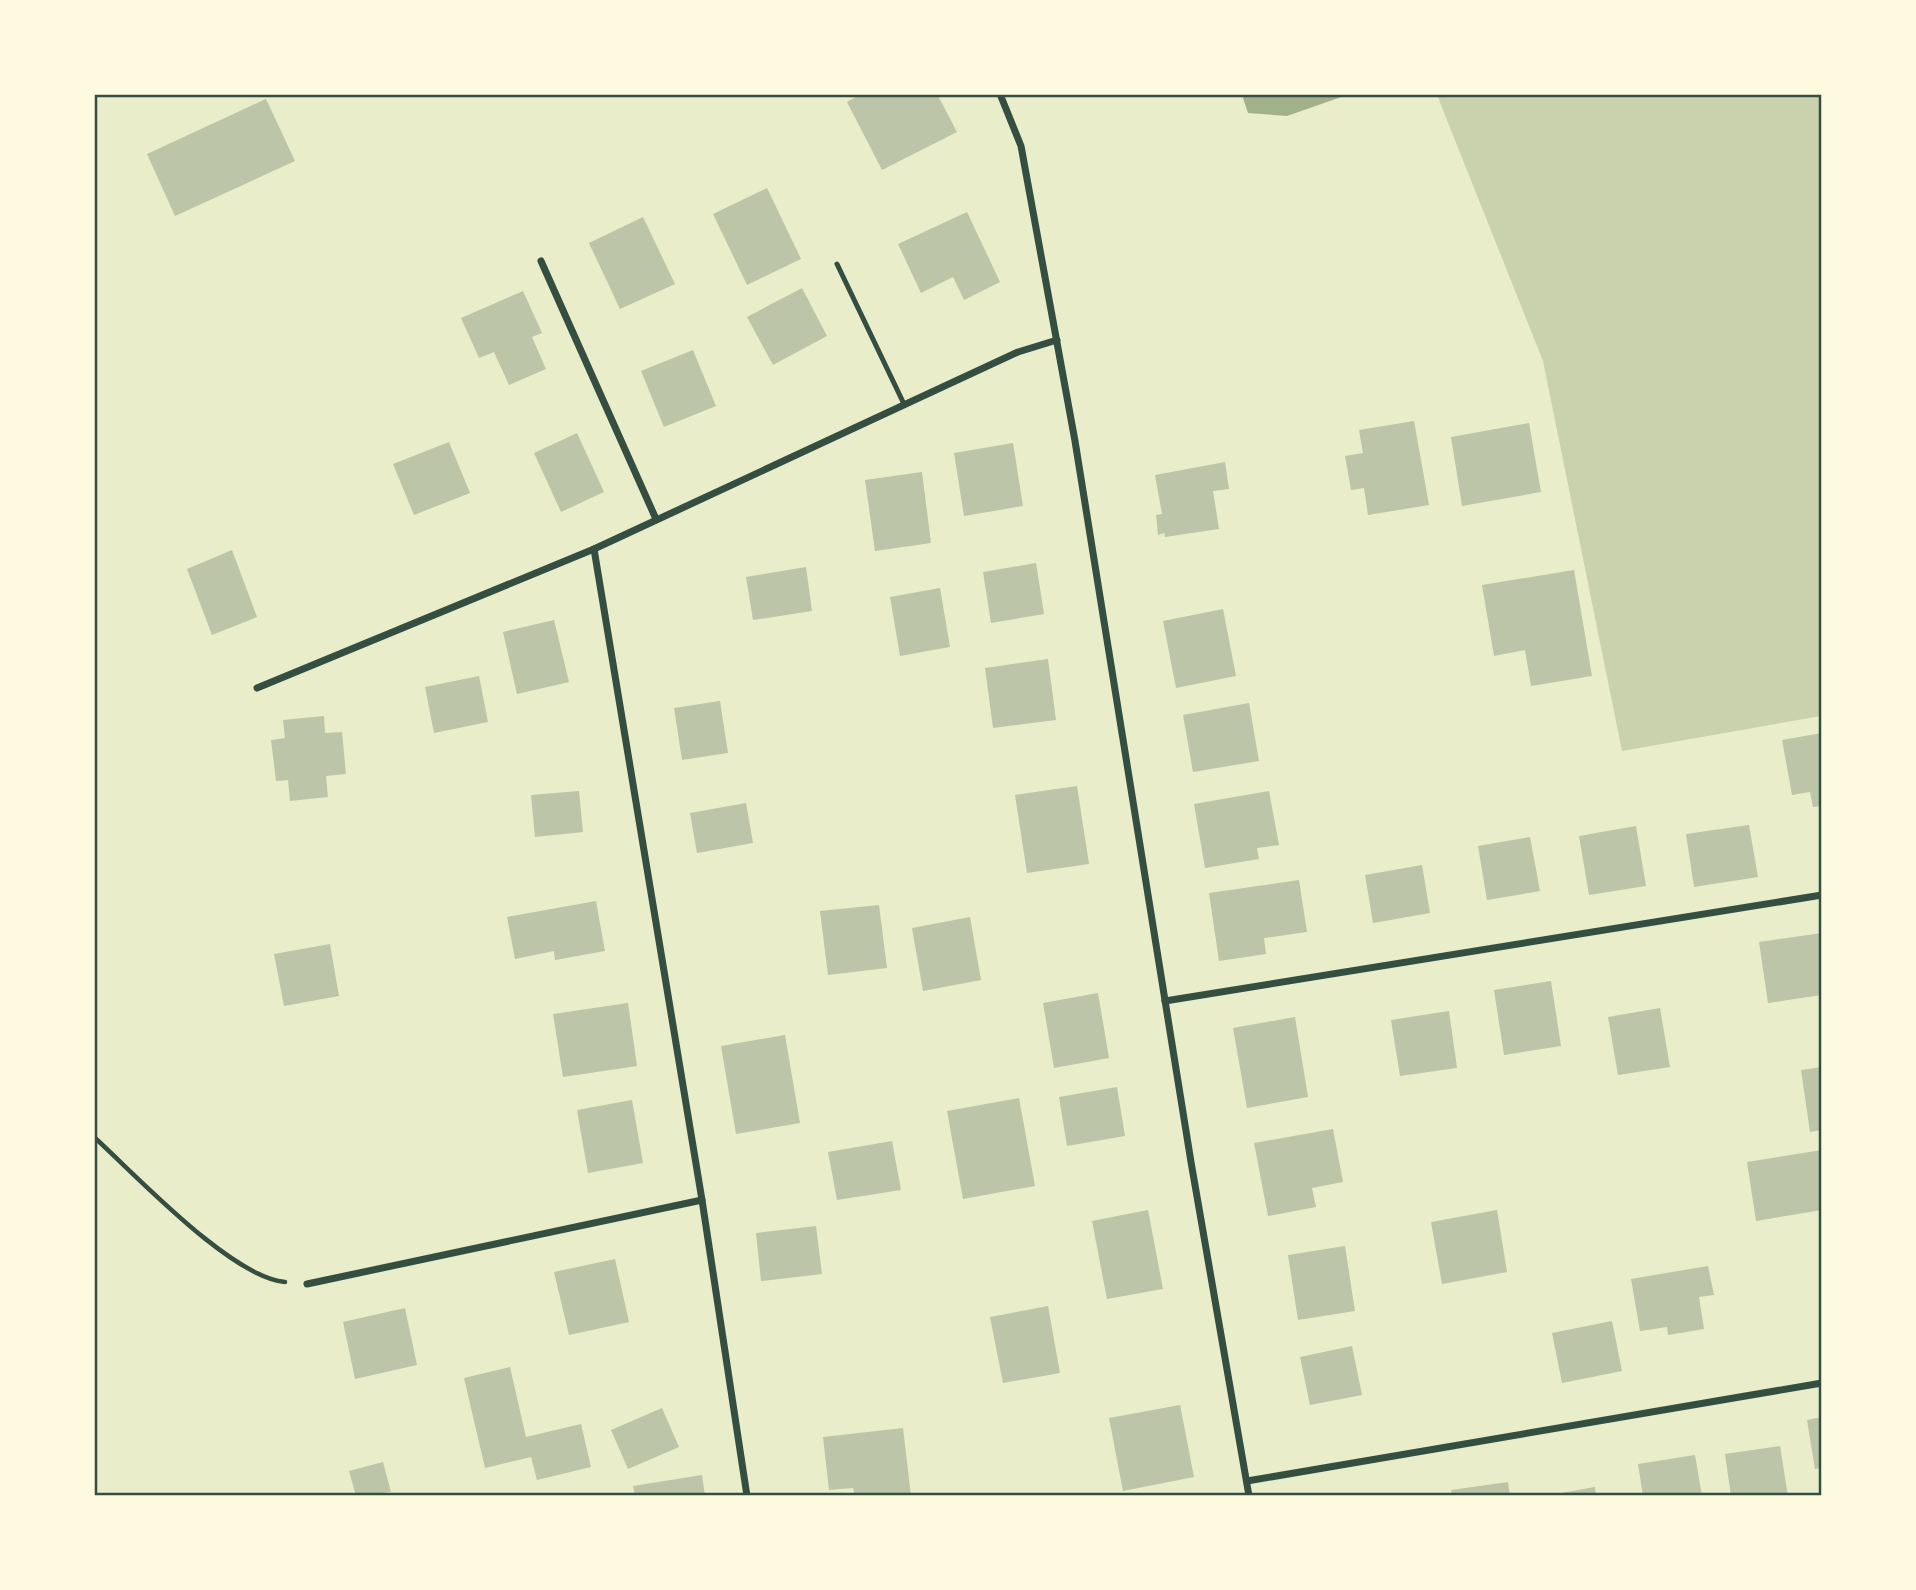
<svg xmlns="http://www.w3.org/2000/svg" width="1916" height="1590" viewBox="0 0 1916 1590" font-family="Jost,sans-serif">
	<rect width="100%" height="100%" fill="#e9edc9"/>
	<path fill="#cad2ad" d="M1437 95H1821V716L1622 751 1543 361Z"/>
	<path fill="#a3b18a" d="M1347 95 1287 116 1248 113 1242 95Z"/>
	<g fill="#bcc5a7">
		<path d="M861 94H937L957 132 882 170 847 102Z"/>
		<path d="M266 99 295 161 175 216 147 154Z"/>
		<path d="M767 188 801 259 747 285 713 214Z"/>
		<path d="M967 212 1000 282 964 300 953 277 921 293 898 244Z"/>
		<path d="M643 217 675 284 620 309 589 243Z"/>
		<path d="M802 288 827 336 773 365 747 317Z"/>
		<path d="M523 291 542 333 532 337 546 369 509 385 494 352 479 358 461 318Z"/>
		<path d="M693 350 716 406 664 427 641 371Z"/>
		<path d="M1414 421 1429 505 1368 515 1364 488 1351 490 1345 456 1363 453 1359 430Z"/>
		<path d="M1529 423 1541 492 1462 506 1451 437Z"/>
		<path d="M577 433 604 492 561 512 534 453Z"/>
		<path d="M449 442 470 493 414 515 393 464Z"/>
		<path d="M1013 443 1023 506 964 516 954 453Z"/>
		<path d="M1225 462 1229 489 1213 491 1219 529 1165 537 1164 533 1158 535 1156 515 1162 514 1155 475Z"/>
		<path d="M922 472 931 543 875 551 865 480Z"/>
		<path d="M232 550 257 617 212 635 187 569Z"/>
		<path d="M1036 563 1044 614 991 623 983 572Z"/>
		<path d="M806 567 812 611 753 620 746 577Z"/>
		<path d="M1574 570 1592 676 1531 686 1525 650 1494 656 1482 585Z"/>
		<path d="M940 588 950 647 900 656 890 597Z"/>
		<path d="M1223 609 1236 676 1176 688 1163 621Z"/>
		<path d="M554 620 569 682 517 694 503 632Z"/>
		<path d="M1048 659 1056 720 993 728 985 668Z"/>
		<path d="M479 676 488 722 434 733 425 687Z"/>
		<path d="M720 701 728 753 682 760 674 708Z"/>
		<path d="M1249 703 1259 761 1193 772 1183 715Z"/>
		<path d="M324 716 325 733 342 732 346 774 326 776 328 797 290 801 288 780 276 781 271 740 285 738 283 720Z"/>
		<path d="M1822 733V806L1813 807 1810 792 1792 795 1782 740Z"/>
		<path d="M1077 786 1089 864 1027 873 1015 795Z"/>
		<path d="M579 791 583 832 535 837 531 795Z"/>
		<path d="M1269 791 1279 845 1257 848 1259 859 1205 868 1194 804Z"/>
		<path d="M746 803 753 843 697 853 690 813Z"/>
		<path d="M1749 825 1758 877 1694 887 1686 834Z"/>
		<path d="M1636 826 1646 886 1589 895 1579 836Z"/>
		<path d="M1530 837 1540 891 1487 900 1478 846Z"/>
		<path d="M1422 865 1430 913 1373 923 1365 875Z"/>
		<path d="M1299 880 1307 932 1264 938 1266 954 1219 961 1209 893Z"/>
		<path d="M596 901 605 951 555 960 554 951 515 959 507 917Z"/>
		<path d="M879 905 887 968 828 975 820 911Z"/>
		<path d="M970 917 981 980 923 991 912 928Z"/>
		<path d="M1822 933V995L1768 1003 1759 942Z"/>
		<path d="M330 944 339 996 284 1006 274 954Z"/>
		<path d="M1551 981 1561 1046 1504 1055 1494 990Z"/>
		<path d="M1098 993 1109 1058 1054 1068 1043 1003Z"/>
		<path d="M628 1003 637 1066 563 1077 553 1014Z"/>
		<path d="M1660 1008 1670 1067 1618 1075 1608 1017Z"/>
		<path d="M1449 1011 1457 1068 1400 1076 1391 1020Z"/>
		<path d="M1295 1017 1308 1097 1247 1108 1233 1028Z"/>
		<path d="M785 1035 800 1123 736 1134 721 1046Z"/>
		<path d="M1822 1067V1130L1810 1132 1801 1070Z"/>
		<path d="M1117 1087 1125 1136 1067 1146 1059 1097Z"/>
		<path d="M1019 1098 1035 1186 963 1199 947 1111Z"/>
		<path d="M632 1100 643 1163 588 1173 577 1110Z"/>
		<path d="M1333 1129 1343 1182 1312 1188 1316 1207 1268 1216 1254 1143Z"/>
		<path d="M892 1141 901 1190 837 1200 828 1152Z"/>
		<path d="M1822 1150V1210L1756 1221 1747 1162Z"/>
		<path d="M1148 1210 1163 1289 1107 1299 1092 1221Z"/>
		<path d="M1497 1210 1507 1272 1442 1284 1431 1222Z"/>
		<path d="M816 1226 822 1274 761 1281 756 1233Z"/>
		<path d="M1345 1246 1355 1311 1298 1320 1288 1255Z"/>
		<path d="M615 1259 629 1322 569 1335 554 1272Z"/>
		<path d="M1708 1266 1714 1295 1699 1297 1704 1329 1668 1335 1667 1327 1640 1331 1631 1279Z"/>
		<path d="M1048 1306 1060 1373 1003 1383 990 1317Z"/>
		<path d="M405 1308 417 1365 355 1379 343 1322Z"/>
		<path d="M1612 1321 1622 1371 1562 1383 1552 1333Z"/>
		<path d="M1352 1346 1362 1395 1310 1405 1300 1357Z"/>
		<path d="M510 1367 526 1437 581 1424 591 1467 537 1480 531 1457 485 1468 464 1378Z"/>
		<path d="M1180 1405 1194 1477 1123 1491 1109 1418Z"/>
		<path d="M662 1408 679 1447 628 1469 611 1430Z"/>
		<path d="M1822 1417V1468L1815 1469 1807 1420Z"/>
		<path d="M903 1428 911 1496H855L853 1488 829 1490 823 1437Z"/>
		<path d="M1780 1446 1788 1496H1731L1725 1454Z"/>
		<path d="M1695 1455 1702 1496H1643L1638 1464Z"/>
		<path d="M383 1462 391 1492 356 1496 349 1471Z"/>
		<path d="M702 1475 705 1496H635L633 1486Z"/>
		<path d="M1508 1482 1510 1496H1452L1451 1490Z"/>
		<path d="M1595 1487 1596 1496H1555V1494Z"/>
	</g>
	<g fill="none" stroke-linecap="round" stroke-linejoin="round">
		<path stroke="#344e41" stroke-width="4.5" d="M94 1137C137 1176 231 1277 285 1282"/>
		<path stroke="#344e41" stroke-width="5" d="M837 264 904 404"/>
		<g stroke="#344e41" stroke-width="7">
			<path d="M1000 94 1021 146 1075 441 1191 1162 1249 1496"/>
			<path d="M541 261 656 519"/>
			<path d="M594 549 702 1200 747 1496"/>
			<path d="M257 688 594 549 1018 352 1057 340"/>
			<path d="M1165 1001 1822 895"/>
			<path d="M307 1284 702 1200"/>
			<path d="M1247 1481 1822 1383"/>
		</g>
	</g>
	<rect width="1916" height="1590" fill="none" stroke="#fefae0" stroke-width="192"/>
	<rect x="96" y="96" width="1724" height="1398" fill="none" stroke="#344e41" stroke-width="2.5"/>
</svg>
